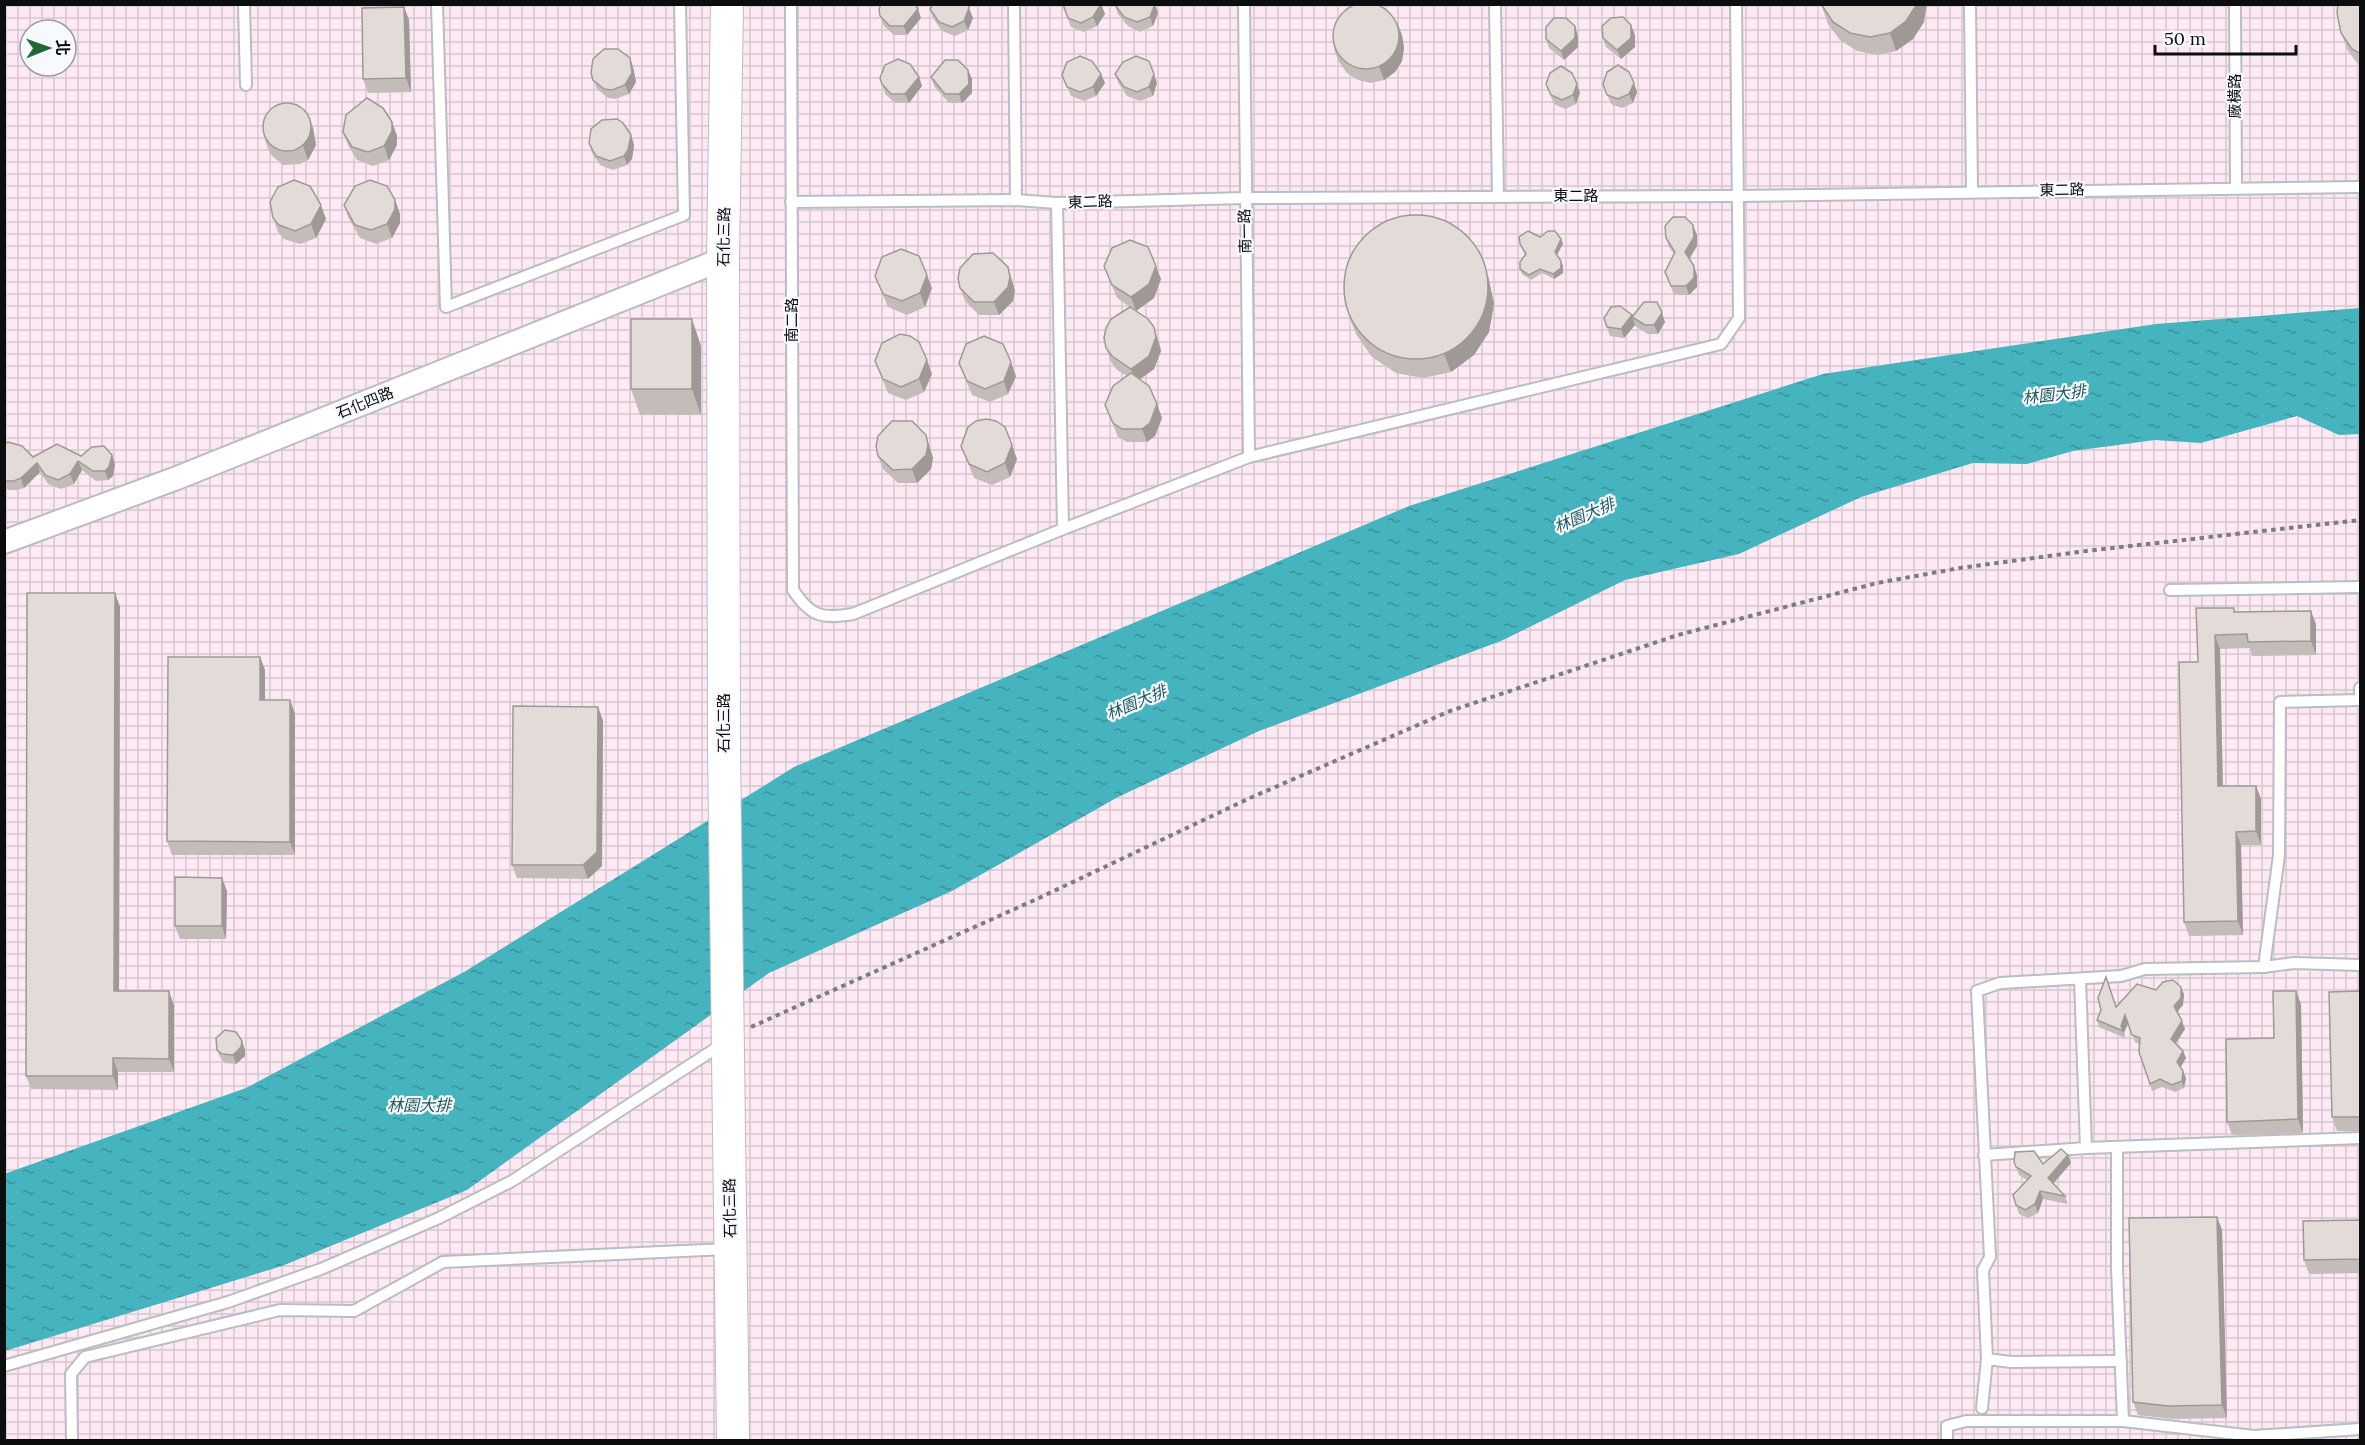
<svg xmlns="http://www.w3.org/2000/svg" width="2365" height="1445" viewBox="0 0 2365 1445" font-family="Lora,'Noto Sans TC',serif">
	<defs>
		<pattern id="industrial-grid" width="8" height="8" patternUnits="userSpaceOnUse" patternTransform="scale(1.5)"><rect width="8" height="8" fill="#fce9f3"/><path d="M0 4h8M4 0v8" fill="none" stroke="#d7c7cf"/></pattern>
		<pattern id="water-ripples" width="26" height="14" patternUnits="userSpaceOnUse" patternTransform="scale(1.5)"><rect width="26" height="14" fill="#46b4bf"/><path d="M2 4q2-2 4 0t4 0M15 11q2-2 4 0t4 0" fill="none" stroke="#39919a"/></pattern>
	</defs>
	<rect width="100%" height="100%" fill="#f7f9fe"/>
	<path fill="url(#industrial-grid)" fill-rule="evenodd" d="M5 5H2360V1440H5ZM30 30H66V66H30Z"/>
	<path fill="url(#water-ripples)" d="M2360 308V434L2339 435 2297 416 2201 443 2155 440 2073 451 2027 464 1973 463 1861 497 1739 554 1625 580 1501 641 1259 731 1118 797 952 891 769 973 467 1190 282 1266 5 1351 4 1174 246 1088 464 972 794 767 1409 506 1823 374 2156 324Z"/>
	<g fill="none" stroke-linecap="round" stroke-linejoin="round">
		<g stroke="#b9bdc4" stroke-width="14">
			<g id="lane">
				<path d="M244 4 246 85"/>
				<path d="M437 4 446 307 684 215 680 4"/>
				<path d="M791 4 793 590C811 617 822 619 853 614L1063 529 1249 457 1721 344 1739 318 1736 4"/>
				<path d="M1014 4 1016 200"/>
				<path d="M1244 4 1249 457"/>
				<path d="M1495 4 1498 196"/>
				<path d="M1970 4 1972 192"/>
				<path d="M2235 4 2236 188"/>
				<path d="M791 202 1016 200 1057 203 1245 198 1738 196 2360 187"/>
				<path d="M1057 203 1063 529"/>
				<path d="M2170 590 2360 587"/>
				<path d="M2264 967 2279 855 2280 702 2360 700V688"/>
				<path d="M2080 979 2086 1148"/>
				<path d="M2117 1147V1268L2123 1421"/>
				<path d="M1984 1155 2086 1148 2360 1138"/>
				<path d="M2121 1361 2011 1362 1987 1359 1983 1270 1990 1257 1977 991 2000 983 2121 976 2145 969 2264 967 2294 963 2360 965"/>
				<path d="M4 1366 228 1302 321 1269 439 1218 512 1181 724 1043"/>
				<path d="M1982 1408 1987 1359"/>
				<path d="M72 1440 71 1374 85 1357 280 1310 354 1311 443 1262 727 1249"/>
				<path d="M1947 1440V1426L1966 1421H2123L2254 1436 2360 1429"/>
			</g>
		</g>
		<g stroke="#b9bdc4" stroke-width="26">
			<path id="street" d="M4 542 177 478 723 259"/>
		</g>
		<g stroke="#b9bdc4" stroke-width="34">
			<path id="secondary" d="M727 4 723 259 724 748 733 1440"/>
		</g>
		<path stroke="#7a7c7f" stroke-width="4" stroke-dasharray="4.5 4.5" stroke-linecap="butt" d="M751 1027 1037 899 1250 798 1450 711 1678 635 1877 583 1960 568 2086 551 2360 520"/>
		<use href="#lane" stroke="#fff" stroke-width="10"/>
		<use href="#street" stroke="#fff" stroke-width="22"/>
		<use href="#secondary" stroke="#fff" stroke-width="32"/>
	</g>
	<g fill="#c3bcb9">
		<path d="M1101 4 1105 14 1097 26 1084 32 1071 27 1062 5Z"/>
		<path d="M1821 4 1924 22 1913 39 1896 51 1877 55 1857 51 1840 40 1828 24Z"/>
		<path d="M2361 4V68L2348 51 2341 33Z"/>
		<path d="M1115 5 1158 13 1153 26 1140 32 1128 26 1118 14Z"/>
		<path d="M404 7 409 20 411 92 368 93 363 79Z"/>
		<path d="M930 9 973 18 968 30 955 36 942 31 933 18Z"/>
		<path d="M880 16 921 18 907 35H894L884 26Z"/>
		<path d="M1631 25 1635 35V47L1621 59 1606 47 1603 38Z"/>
		<path d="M1402 35 1404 48 1402 61 1395 72 1384 80 1371 83 1358 80 1347 73 1339 62 1334 49Z"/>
		<path d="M1578 36V47L1564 60 1549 48 1546 39Z"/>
		<path d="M630 58 633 67 636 82 629 94 615 99 608 98 597 89 591 73Z"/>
		<path d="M968 70 972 79V93L962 103H949L934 86 931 77Z"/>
		<path d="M1101 74 1105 83 1096 96 1084 101 1071 96 1062 75Z"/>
		<path d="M1115 74 1157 83 1153 96 1140 101 1127 96 1119 84Z"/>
		<path d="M919 77 922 86 909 103H895L885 94 882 84Z"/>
		<path d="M1546 84 1580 93 1576 104 1565 109 1554 104Z"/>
		<path d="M1603 84 1637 92 1633 103 1622 108 1611 104Z"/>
		<path d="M308 115 313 128 316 145 308 160 300 164 283 165 270 154 265 140Z"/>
		<path d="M392 122 397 136V145L389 160 373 166 357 160 348 145 343 132Z"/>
		<path d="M631 135 634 145 632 159 627 165 613 170 600 165 592 153 589 143Z"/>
		<path d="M395 200 400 214V223L392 238 376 244 360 238 349 219 344 205Z"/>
		<path d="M273 218 326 219 316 238 300 244 284 239 278 232Z"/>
		<path d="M1697 235V246L1689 259 1697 275V287L1689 295H1674L1665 272 1674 254 1669 247 1666 238Z"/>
		<path d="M1561 239 1563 244 1557 255 1563 266V273L1554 279 1542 273 1531 280 1522 274 1520 269 1525 255 1520 244Z"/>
		<path d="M1104 266 1161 279 1154 298 1136 311 1117 298Z"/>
		<path d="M875 276 932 288 925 307 907 315 888 307Z"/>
		<path d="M1488 276 1494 304 1489 332 1474 355 1451 372 1423 378 1396 373 1372 357 1356 334 1349 316Z"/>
		<path d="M1012 281 1015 291 1013 301 999 315H979L965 301 960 288Z"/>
		<path d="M1632 315 1633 316 1665 322 1658 334H1648L1635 326V325L1624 338 1610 336 1604 318Z"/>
		<path d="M1159 341 1161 351 1154 369 1140 379 1162 418 1155 436 1147 442H1127L1118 437 1105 405 1127 376 1117 370 1111 362 1106 348Z"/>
		<path d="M701 346V415H640L631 389Z"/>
		<path d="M875 361 932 374 924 392 906 400 888 393Z"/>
		<path d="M959 363 1016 376 1008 394 990 402 972 395Z"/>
		<path d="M926 435 933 458 931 469 917 483H898L883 469 878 456Z"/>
		<path d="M4 444 33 457 112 455 115 464 113 476 108 480 96 481 82 470 74 484 61 489 48 484 40 472 24 488 17 490H9L4 488Z"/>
		<path d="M961 446 1017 459 1010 477 992 485 974 478Z"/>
		<path d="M115 593 120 607 119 991 174 1005V1072H118V1090L31 1089 26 1076Z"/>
		<path d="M2196 608H2234L2236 612 2316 624V655L2252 656 2250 648 2220 649 2223 786H2256L2261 799V845H2241L2243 935 2189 936 2184 922 2198 662Z"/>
		<path d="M260 657 265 670V700H290L295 714V855H172L167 841Z"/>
		<path d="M598 707 603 721 602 866 588 879 517 878 512 865Z"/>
		<path d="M227 891 226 939H180L175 926Z"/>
		<path d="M2156 990 2184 994 2183 1005 2177 1012 2185 1029 2176 1043 2183 1051 2186 1058 2180 1068 2186 1078 2184 1088 2175 1092 2162 1087 2152 1091 2139 1052V1044L2135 1042 2128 1023 2124 1033 2125 1038 2099 1027 2097 1020 2116 1007Z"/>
		<path d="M2361 991V1131H2337L2332 1117Z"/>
		<path d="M2301 1004 2303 1133 2232 1135 2227 1122 2274 1038Z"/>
		<path d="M217 1050H245V1056L236 1064 225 1063 221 1059Z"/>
		<path d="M2068 1155 2071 1163 2053 1184 2065 1196 2068 1204 2043 1199 2038 1213 2028 1218 2019 1214 2016 1205 2027 1180 2019 1175 2014 1162 2043 1164Z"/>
		<path d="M2217 1217 2222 1230 2227 1418 2173 1419 2138 1415 2133 1402Z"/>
		<path d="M2361 1220V1273L2309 1274 2304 1260Z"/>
	</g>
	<g fill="#9f9996">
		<path d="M1101 4 1105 14 1097 26 1093 17Z"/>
		<path d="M1155 4 1158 13 1153 26 1150 17Z"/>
		<path d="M1917 4H1927L1924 22 1913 39 1896 51 1890 33Z"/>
		<path d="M404 7 409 20 411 92 406 78Z"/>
		<path d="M969 8 973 18 968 30 964 21Z"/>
		<path d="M918 9 921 18 907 35 904 26Z"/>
		<path d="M1397 22 1402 35 1404 48 1402 61 1395 72 1384 80 1379 66Z"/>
		<path d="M1631 25 1635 35V47L1621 59 1617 50Z"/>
		<path d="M1575 26 1578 36V47L1564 60 1561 51Z"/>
		<path d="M630 58 633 67 636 82 629 94 625 85Z"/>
		<path d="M968 70 972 79V93L962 103 959 94Z"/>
		<path d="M1101 74 1105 83 1096 96 1093 87Z"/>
		<path d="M1154 74 1157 83 1153 96 1149 87Z"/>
		<path d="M919 77 922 86 909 103 905 94Z"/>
		<path d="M1634 83 1637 92 1633 103 1629 94Z"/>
		<path d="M1577 84 1580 93 1576 104 1573 95Z"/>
		<path d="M308 115 313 128 316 145 308 160 303 146Z"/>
		<path d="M392 122 397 136V145L389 160 384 146Z"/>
		<path d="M631 135 634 145 632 159 627 165 624 156Z"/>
		<path d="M395 200 400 214V223L392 238 387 224Z"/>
		<path d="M321 205 326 219 316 238 311 224Z"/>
		<path d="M1693 225 1697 235V246L1688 261 1685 252Z"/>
		<path d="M1561 239 1563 244 1556 256 1555 252Z"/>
		<path d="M1482 258 1488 276 1494 304 1489 332 1474 355 1451 372 1444 354Z"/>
		<path d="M1561 261 1563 266V273L1554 279 1553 274Z"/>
		<path d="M1156 266 1161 279 1154 298 1136 311 1131 297Z"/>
		<path d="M1694 266 1697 275V287L1689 295 1686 286Z"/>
		<path d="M1008 267 1015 291 1013 301 999 315 994 302Z"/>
		<path d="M927 275 932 288 925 307 920 293Z"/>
		<path d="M1662 313 1665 322 1658 334 1654 325Z"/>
		<path d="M1632 315 1634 318 1632 317 1635 325 1624 338 1621 329Z"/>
		<path d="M692 319 701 346V415L692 389Z"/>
		<path d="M1154 327 1161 351 1154 369 1136 382 1131 369Z"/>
		<path d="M927 360 932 374 924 392 919 379Z"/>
		<path d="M1011 362 1016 376 1008 394 1004 381Z"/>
		<path d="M1157 404 1162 418 1155 436 1147 442 1142 429Z"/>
		<path d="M926 435 933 458 931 469 917 483 912 469Z"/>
		<path d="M1012 445 1017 459 1010 477 1005 463Z"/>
		<path d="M112 455 115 464 113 476 108 480 105 471Z"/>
		<path d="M78 461 82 470 74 484 70 474Z"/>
		<path d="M37 463 40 472 24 488 21 478Z"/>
		<path d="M115 593 120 607 119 1004 114 991Z"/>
		<path d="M2311 611 2316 624V655L2311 641Z"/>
		<path d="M2215 635 2220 649 2223 800 2218 786Z"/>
		<path d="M260 657 265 670V714L260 700Z"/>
		<path d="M290 700 295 714V855L290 842Z"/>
		<path d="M598 707 603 721 602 866 588 879 583 865Z"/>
		<path d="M2256 786 2261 799V845L2256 831Z"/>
		<path d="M2236 832 2241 845 2243 935 2238 921Z"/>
		<path d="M222 878 227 891 226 939 222 926Z"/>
		<path d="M2181 987 2184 994 2183 1005 2176 1013 2174 1006Z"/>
		<path d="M169 991 174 1005V1072L169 1059Z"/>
		<path d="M2296 991 2301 1004 2303 1133 2298 1119Z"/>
		<path d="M2125 1015 2128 1023 2124 1033 2125 1038 2121 1026Z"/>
		<path d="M2182 1021 2185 1029 2174 1046 2171 1039Z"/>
		<path d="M242 1041 245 1050V1056L236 1064 233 1055Z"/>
		<path d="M2183 1051 2186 1058 2179 1070 2177 1062Z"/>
		<path d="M113 1058 118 1072V1090L113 1076Z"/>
		<path d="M2183 1071 2186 1078 2184 1088 2182 1081Z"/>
		<path d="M2068 1155 2071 1163 2051 1186 2048 1178Z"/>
		<path d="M2040 1191 2043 1199 2038 1213 2035 1204Z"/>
		<path d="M2217 1217 2222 1230 2227 1418 2222 1405Z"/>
	</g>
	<g fill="#e3dbd7" stroke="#9f9996" stroke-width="1.5">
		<circle cx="1366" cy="36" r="33"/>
		<path d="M881 4H915L918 9 904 26H890L880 16 879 9Z"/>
		<path d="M933 4H968L969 8 964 21 952 27 939 22 930 9Z"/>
		<path d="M1063 4H1101L1093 17 1081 23 1068 18Z"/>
		<path d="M1155 4 1150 17 1137 22 1124 17 1115 5Z"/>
		<path d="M1821 4H1917L1906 21 1890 33 1870 37 1850 33 1833 22Z"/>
		<path d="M2338 4H2361V54L2352 49 2341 33 2337 13Z"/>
		<path d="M404 7 406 78 363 79 362 8Z"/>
		<path d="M1623 17 1631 25V38L1617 50 1603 38 1602 26 1611 18Z"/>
		<path d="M1554 18H1566L1575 26V38L1561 51 1546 39V27Z"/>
		<path d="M604 49H618L630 58 632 73 625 85 612 90 604 89 593 80 591 73 593 59Z"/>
		<path d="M1080 56 1092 61 1101 74 1093 87 1080 92 1067 87 1062 75 1067 62Z"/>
		<path d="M1136 56 1149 61 1154 74 1149 87 1137 92 1124 87 1115 74 1123 62Z"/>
		<path d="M898 59 910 64 919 77 905 94H891L882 84 880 78 885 65Z"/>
		<path d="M945 60H958L968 70 969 84 959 94H945L931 77Z"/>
		<path d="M1618 65 1629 72 1634 83 1629 94 1618 99 1607 95 1603 84 1607 72Z"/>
		<path d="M1561 66 1572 73 1577 84 1573 95 1562 100 1551 95 1546 84 1550 73Z"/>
		<path d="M367 98 383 108 392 122V131L384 146 368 152 352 147 343 132 346 115Z"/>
		<circle cx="287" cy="127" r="24"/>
		<path d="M617 119 623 123 631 135 628 150 624 156 610 161 596 156 589 143 591 129 602 120Z"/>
		<path d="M294 180 310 186 321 205 311 224 295 231 279 225 273 218 270 202 278 187Z"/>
		<path d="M370 180 387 186 395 200V209L387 224 371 230 355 225 344 205 355 186Z"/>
		<circle cx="1416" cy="287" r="72"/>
		<path d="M1673 217H1685L1693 225 1694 237 1685 252 1694 266V278L1686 286H1671L1665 272 1675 252 1666 238 1665 226Z"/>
		<path d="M1528 231 1540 237 1548 231H1555L1561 239 1555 252 1561 261V268L1553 274 1540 269 1529 275 1520 269V262L1526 254 1520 244 1519 237Z"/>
		<path d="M1130 240 1148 247 1156 266 1149 284 1131 297 1112 285 1104 266 1112 248Z"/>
		<path d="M901 249 919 256 927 275 920 293 902 301 883 294 875 276 882 257Z"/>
		<path d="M993 253 1008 267 1010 277 1008 287 994 302H974L960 288 958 278 960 268 973 254Z"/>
		<path d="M1644 302H1657L1662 313 1654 325H1645L1632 317Z"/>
		<path d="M1620 306 1632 315 1621 329 1607 327 1604 318 1611 307Z"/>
		<path d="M1130 307 1148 319 1154 327 1156 337 1149 356 1131 369 1112 356 1106 348 1104 338 1106 328 1111 319Z"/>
		<rect x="631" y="319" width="61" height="70"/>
		<path d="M900 334 910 336 919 342 927 360 919 379 901 387 883 379 875 361 882 343Z"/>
		<path d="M984 336 1003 344 1011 362 1004 381 985 389 967 381 959 363 966 344Z"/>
		<path d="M1131 373 1149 386 1157 404 1150 423 1142 429H1122L1113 423 1105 405 1113 386Z"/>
		<path d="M986 419 996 421 1005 427 1012 445 1005 463 987 472 969 464 961 446 968 427 976 421Z"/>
		<path d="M892 421H912L926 435 928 445 926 455 912 469 893 470 878 456 876 446 878 436Z"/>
		<path d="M8 442 22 446 33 457 57 444 81 456 92 447 104 446 112 455 109 467 105 471H93L78 461 70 474 58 480 45 475 37 463 21 478 14 481H6L4 480V444Z"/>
		<path d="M27 593H115L114 991H169V1059L113 1058V1076H26Z"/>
		<path d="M2196 608H2234V612L2311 611V641L2248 642 2247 634 2215 635 2218 786H2256V831L2236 832 2238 921 2184 922 2179 662H2198Z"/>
		<path d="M168 657H260V700H290V842L167 841Z"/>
		<path d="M513 706 598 707 597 852 583 865H512Z"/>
		<path d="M175 877 222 878V926H175Z"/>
		<path d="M2106 977 2116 1007 2137 984 2156 990 2163 982 2173 980 2181 987V998L2174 1006 2182 1021 2171 1039 2183 1051 2177 1062 2183 1071 2182 1081 2172 1085 2160 1079 2150 1084 2139 1052 2140 1038 2132 1035 2125 1015 2121 1026 2123 1031 2097 1020 2101 1010 2098 998Z"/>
		<path d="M2273 991H2296L2298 1119 2227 1122 2226 1039 2274 1038Z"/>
		<path d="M2361 991V1117H2332L2329 992Z"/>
		<path d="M225 1030 236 1032 242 1041 241 1047 233 1055 222 1054 217 1050 216 1038Z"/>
		<path d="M2061 1149 2068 1155 2048 1178 2065 1196 2040 1191 2035 1204 2025 1210 2016 1205 2013 1195 2031 1176 2016 1167 2014 1162 2015 1152 2034 1151 2043 1164Z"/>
		<path d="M2217 1217 2222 1405 2168 1406 2133 1402 2129 1218Z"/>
		<path d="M2361 1220V1259L2304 1260 2303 1221Z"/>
	</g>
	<g text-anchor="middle" stroke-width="4.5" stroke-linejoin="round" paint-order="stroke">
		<g font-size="15" fill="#0b0d0f" stroke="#f7f9fe">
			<text transform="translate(2235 96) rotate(-90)" y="5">廠橫路</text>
			<text transform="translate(2062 190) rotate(-1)" y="5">東二路</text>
			<text x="1576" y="201">東二路</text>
			<text transform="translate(1090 202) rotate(-2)" y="5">東二路</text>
			<text transform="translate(1245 231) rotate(-91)" y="5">南一路</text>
			<text transform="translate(724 237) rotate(-89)" y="5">石化三路</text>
			<text transform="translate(792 320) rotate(-90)" y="5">南二路</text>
			<text transform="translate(365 403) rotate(-22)" y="5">石化四路</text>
			<text transform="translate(724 723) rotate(-90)" y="5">石化三路</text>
			<text transform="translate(730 1208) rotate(-91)" y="5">石化三路</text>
		</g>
		<g font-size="16" font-style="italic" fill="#1c595f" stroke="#f7f9fe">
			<text transform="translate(2054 394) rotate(-7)" y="6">林園大排</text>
			<text transform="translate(1584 515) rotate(-23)" y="6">林園大排</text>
			<text transform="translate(1136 702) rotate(-23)" y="6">林園大排</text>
			<text x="419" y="1111">林園大排</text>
		</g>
	</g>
	<rect width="2365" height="1445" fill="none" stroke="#0b0d0f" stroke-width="12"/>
	<g transform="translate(48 48) rotate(89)"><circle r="28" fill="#f7f9fe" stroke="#999b9e" stroke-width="1.5"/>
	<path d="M0-4.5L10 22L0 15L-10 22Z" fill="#206937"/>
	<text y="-9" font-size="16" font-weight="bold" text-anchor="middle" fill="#0b0d0f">北</text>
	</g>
	<path d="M2155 45v9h141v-9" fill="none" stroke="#0b0d0f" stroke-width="3"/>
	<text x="2164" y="45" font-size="18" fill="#0b0d0f" stroke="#f7f9fe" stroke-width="4.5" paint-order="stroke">50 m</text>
</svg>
